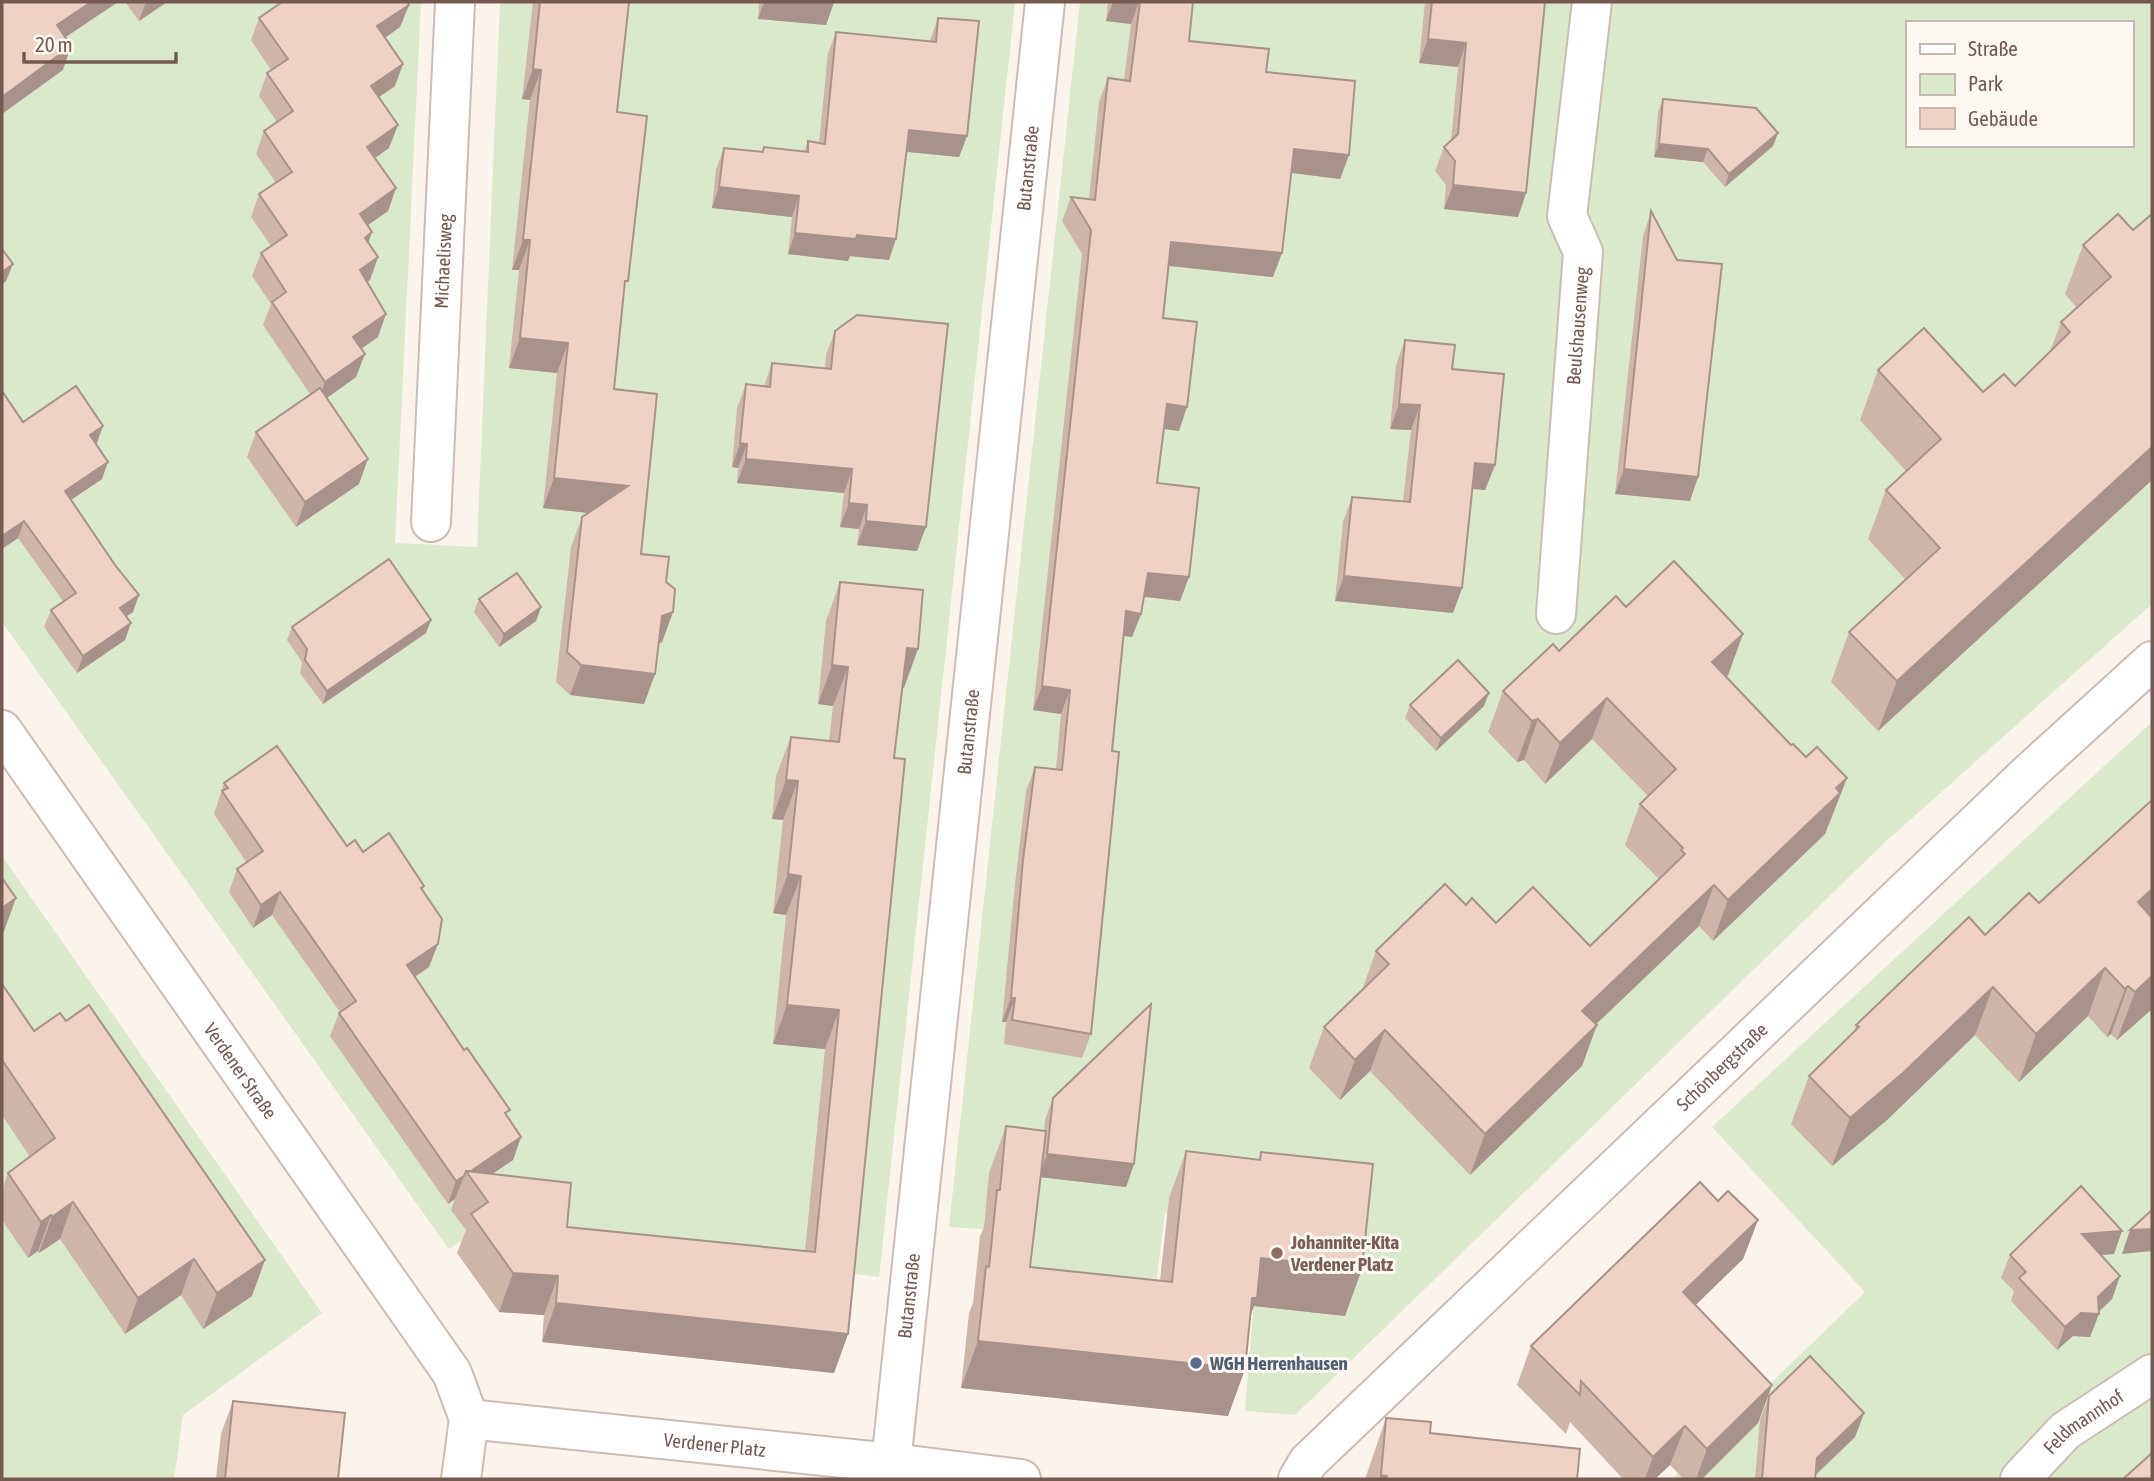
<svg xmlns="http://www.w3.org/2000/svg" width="2154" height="1481" viewBox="0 0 2154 1481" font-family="'Asap Condensed',sans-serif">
	<rect width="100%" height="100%" fill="#fbf4ec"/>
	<g fill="#dae8cb" fill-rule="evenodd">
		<path d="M2 2H421L395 543 477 547 500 2H1015L879 1277 561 1238 516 1203 449 1249 2 622Z"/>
		<path d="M1080 2H2152V604L1882 845 1295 1415 1245 1411 1260 1226 1165 1213 1153 1308 1021 1292 1027 1232 949 1227ZM1907 23H2131V145H1907Z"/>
		<path d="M2152 722V1479H1672L1865 1292 1712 1127Z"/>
		<path d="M2 856 322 1313 183 1415 174 1479H2Z"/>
	</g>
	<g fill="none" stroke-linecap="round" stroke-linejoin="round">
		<g stroke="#cdbcb3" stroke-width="42">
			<g id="minor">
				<path id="s1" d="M431 522 455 2"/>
				<path id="s2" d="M1556 614 1583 252 1567 216 1592 2"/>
				<path id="s3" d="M2 730 452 1373 469 1419 461 1479"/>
				<path id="s4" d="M469 1419 891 1463 1021 1479"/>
				<path id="s5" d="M891 1463 1045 2"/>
				<path id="s6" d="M1298 1479 1308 1462 2031 771 2152 661"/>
				<path id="s7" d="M2020 1479 2065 1431 2152 1374"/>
			</g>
		</g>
		<use href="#minor" stroke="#fff" stroke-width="38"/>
	</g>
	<g fill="#cdb5aa">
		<path d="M125 2H167L139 21Z"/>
		<path d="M533 2H629L617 112 624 293 614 389 641 554 666 582 673 612 662 642 659 643 655 674 644 704 570 695 556 682 571 547 582 517 588 513 543 508 557 373 509 368 519 270H512L530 100 522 99Z"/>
		<path d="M759 2H834L826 25 758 19Z"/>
		<path d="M1108 2H1193L1189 41 1266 72 1349 155 1340 179 1291 173 1273 277 1169 266 1163 318 1179 431 1164 429 1157 483 1189 577 1180 601 1144 597 1141 614 1132 637 1123 636 1112 751 1091 1034 1082 1058 1004 1044 1006 1022H1002L1015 884 1026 791 1035 767 1056 769 1061 714 1033 710 1082 254 1062 221 1071 197 1089 199 1099 102 1108 78 1124 80 1131 24 1106 21Z"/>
		<path d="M1425 2H1545L1526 193 1518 217 1444 209 1446 185 1435 171 1444 147 1451 141 1458 67 1419 63Z"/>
		<path d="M409 5 400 27 385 38 395 86 379 97 389 148 375 158 396 188 388 211 367 225 368 243 378 257 370 280 367 282 378 337 361 349 356 377 327 398 359 484 296 527 247 457 256 432 310 394 263 325 271 304 252 276 261 253 271 246 251 217 259 194 276 183 256 154 264 131 277 122 259 96 267 73 271 70 251 40 259 18Z"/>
		<path d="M938 18 967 136 959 157 906 152 889 260 850 256 848 261 788 254 792 217 712 208 716 169 724 148 762 152 764 147 804 152 808 141 819 143 828 53 836 32 930 41Z"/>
		<path d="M1663 99 1773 146 1725 187 1703 162 1654 157 1658 112Z"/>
		<path d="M1651 211 1677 260 1698 477 1690 501 1615 494 1643 236Z"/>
		<path d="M2152 214V480L1878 731 1831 682 1849 632 1906 580 1868 539 1886 490 1906 471 1860 420 1878 370 1983 392 2015 386 2050 352 2061 322 2077 308 2065 294 2083 245 2133 230Z"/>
		<path d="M835 331 917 551 857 545 859 529 840 527 844 493 737 483 738 468 732 467 737 408 746 384 764 386 772 363 825 369 826 355Z"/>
		<path d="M1405 340 1452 369 1495 465 1485 490 1472 489 1462 588 1453 613 1335 601 1343 522 1352 497 1403 501 1411 430 1390 429 1396 365Z"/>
		<path d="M2 391 23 422 103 426 96 444 102 479 71 500 133 612 126 616 125 640 77 673 44 627 51 610 63 601 18 538 2 549Z"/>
		<path d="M840 582 904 688 902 687 894 758 848 1334 834 1373 542 1342 544 1315 499 1312 457 1253 466 1230 451 1210 455 1199 448 1204 330 1036 339 1013 340 1012 272 915 253 928 229 892 237 869 247 863 214 814 224 783 347 846 363 852 424 886 423 891 429 967 415 977 521 1137 513 1160 492 1174 567 1227 805 1251 825 1049 773 1044 786 915 773 913 783 820 772 819 776 776 791 737 829 741 833 706 818 704 826 621Z"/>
		<path d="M479 599 541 607 536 621 499 647 474 612Z"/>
		<path d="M1626 607 1743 634 1728 675 1726 677 1791 745 1806 757 1847 778 1825 834 1713 941 1699 926 1596 1024 1582 1066 1470 1175 1370 1071 1340 1100 1309 1068 1324 1027 1362 990 1376 951 1466 905 1496 923 1590 946 1659 879 1625 845 1640 804 1648 796 1592 739 1545 784 1524 760 1517 762 1488 732 1503 691 1559 651Z"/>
		<path d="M431 620 426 633 323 704 300 673 302 662 287 640 292 627Z"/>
		<path d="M1410 705 1484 706 1436 751 1405 718Z"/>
		<path d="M2152 800V1009L2117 1040 2111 1034 2107 1037 2088 1016 2019 1082 1975 1035 1887 1120 1832 1166 1791 1124 1809 1076 1854 1032 1856 1025 1985 935 2039 903Z"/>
		<path d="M2 984 34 1031 252 1296 203 1329 181 1295 125 1334 60 1239 39 1253 38 1251 28 1258 2 1220V1190L8 1173 30 1157 2 1115Z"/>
		<path d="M1053 1098 1134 1164 1126 1187 1041 1177 1030 1267 1160 1280 1169 1198 1186 1151 1259 1159 1261 1152 1345 1316 1254 1306 1250 1315 1245 1369 1228 1416 961 1388 969 1313 973 1303 980 1236 984 1227 989 1173 1006 1126 1044 1130 1045 1120Z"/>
		<path d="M1718 1201 1758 1220 1743 1259 1695 1305 1772 1385 1758 1423 1702 1479H1684L1670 1465 1655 1479H1623L1570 1422 1566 1434 1517 1385 1531 1346Z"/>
		<path d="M2114 1254 2101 1255 2120 1276 2112 1299 2099 1312 2090 1337 2073 1336 2057 1350 2011 1301 2014 1291 2001 1278 2010 1255Z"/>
		<path d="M1769 1396 1864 1413 1855 1437 1816 1475 1815 1479H1755L1760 1420Z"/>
		<path d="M233 1401 338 1479H216L221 1434Z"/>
		<path d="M1386 1418 1430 1433 1577 1479H1365Z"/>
	</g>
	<g fill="#a7938b">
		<path d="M91 2H118L48 49 57 25Z"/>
		<path d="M146 2H167L139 21Z"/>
		<path d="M764 2H834L826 25 758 19Z"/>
		<path d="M1113 2H1139L1131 24 1106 21Z"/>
		<path d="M409 5 400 27 369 49 377 26Z"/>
		<path d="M1428 39 1466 43 1458 67 1419 63Z"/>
		<path d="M71 46 63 70 2 114V97Z"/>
		<path d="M403 64 395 86 363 108 371 86Z"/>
		<path d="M533 69 541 70 530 100 522 99Z"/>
		<path d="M398 125 389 148 358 170 367 147Z"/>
		<path d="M909 130 967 136 959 157 901 151Z"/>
		<path d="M1778 133 1773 146 1725 187 1729 174Z"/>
		<path d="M1659 144 1708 149 1703 162 1654 157Z"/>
		<path d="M1294 149 1349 155 1340 179 1285 172Z"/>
		<path d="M1453 185 1526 193 1518 217 1444 209Z"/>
		<path d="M719 187 799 196 792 217 712 208Z"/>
		<path d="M396 188 388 211 351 237 360 214Z"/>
		<path d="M372 232 364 255 365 238Z"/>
		<path d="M795 233 857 235 896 239 889 260 850 256 848 261 788 254Z"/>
		<path d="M523 240H530L519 270H512Z"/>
		<path d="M1171 242 1282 253 1273 277 1162 265Z"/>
		<path d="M378 257 370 280 351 293 360 270Z"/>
		<path d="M13 264 6 281 2 285V272Z"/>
		<path d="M386 314 378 337 345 360 353 337Z"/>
		<path d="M520 338 568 343 557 373 509 368Z"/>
		<path d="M365 354 356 377 317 405 325 382Z"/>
		<path d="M1167 404 1187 407 1179 431 1158 428Z"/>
		<path d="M1399 404 1420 405 1411 430 1390 429Z"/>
		<path d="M103 426 97 443 84 452 90 435Z"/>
		<path d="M740 443 747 444 738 468 732 467Z"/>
		<path d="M2152 447V480L1878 731 1897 681Z"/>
		<path d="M368 459 359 484 296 527 305 502Z"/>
		<path d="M746 459 852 469 844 493 737 483Z"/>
		<path d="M108 462 102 479 59 508 65 491Z"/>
		<path d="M1475 463 1495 465 1485 490 1466 488Z"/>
		<path d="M1624 469 1698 477 1690 501 1615 494Z"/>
		<path d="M554 478 628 486 617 516 543 508Z"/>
		<path d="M849 503 867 505 859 529 840 527Z"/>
		<path d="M24 521 18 538 2 549V536Z"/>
		<path d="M866 521 926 527 917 551 857 545Z"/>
		<path d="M1148 573 1189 577 1180 601 1139 596Z"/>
		<path d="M1344 576 1462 588 1453 613 1335 601Z"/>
		<path d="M139 595 133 612 114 625 120 608Z"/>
		<path d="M541 607 536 621 499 647 504 634Z"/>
		<path d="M1126 611 1141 614 1132 637 1117 635Z"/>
		<path d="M673 612 662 642 651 646 662 616Z"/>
		<path d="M431 620 426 633 323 704 327 691Z"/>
		<path d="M131 623 125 640 77 673 83 656Z"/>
		<path d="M1743 634 1728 675 1697 703 1712 662Z"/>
		<path d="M907 648 918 649 904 688 893 687Z"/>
		<path d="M581 665 655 674 644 704 570 695Z"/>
		<path d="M832 665 848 667 833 706 818 704Z"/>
		<path d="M1042 686 1070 690 1061 714 1033 710Z"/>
		<path d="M1489 693 1484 706 1436 751 1441 738Z"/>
		<path d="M1607 698 1592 739 1545 784 1560 743Z"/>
		<path d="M1538 719 1524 760 1517 762 1532 721Z"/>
		<path d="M1847 778 1825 834 1713 941 1728 900 1836 788Z"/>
		<path d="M786 780 798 781 783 820 772 819Z"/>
		<path d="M788 874 801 876 786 915 773 913Z"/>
		<path d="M1714 885 1699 926 1567 1052 1582 1011Z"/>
		<path d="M2152 889V921L2138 902Z"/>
		<path d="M280 892 272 915 253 928 261 905Z"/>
		<path d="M16 898 3 934 2 935V908Z"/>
		<path d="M438 944 429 967 398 988 407 965Z"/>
		<path d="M2105 968 2088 1016 2019 1082 2036 1034Z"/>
		<path d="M2152 976V1009L2117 1040 2135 992Z"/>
		<path d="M2128 986 2111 1034 2107 1037 2125 989Z"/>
		<path d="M1993 987 1975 1035 1887 1120 1832 1166 1850 1118Z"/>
		<path d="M1011 998H1015L1006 1022H1002Z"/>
		<path d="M787 1005 839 1010 825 1049 773 1044Z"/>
		<path d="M1597 1025 1582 1066 1470 1175 1485 1134Z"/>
		<path d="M1385 1030 1370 1071 1340 1100 1355 1060Z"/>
		<path d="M521 1137 513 1160 476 1185 468 1173Z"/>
		<path d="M1047 1154 1134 1164 1126 1187 1039 1177Z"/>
		<path d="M464 1176 455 1199 448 1204 456 1181Z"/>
		<path d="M73 1202 60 1239 39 1253 52 1217Z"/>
		<path d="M51 1215 38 1251 28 1258 41 1222Z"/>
		<path d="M1758 1220 1743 1259 1669 1331 1683 1292Z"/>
		<path d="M2152 1229V1251L2122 1254 2130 1230Z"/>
		<path d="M2122 1231 2114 1254 2073 1257 2082 1234Z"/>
		<path d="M1261 1258 1362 1269 1345 1316 1254 1306 1240 1345Z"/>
		<path d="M194 1259 181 1295 125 1334 138 1298Z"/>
		<path d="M265 1260 252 1296 203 1329 217 1293Z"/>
		<path d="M513 1273 558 1276 544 1315 499 1312Z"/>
		<path d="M2120 1276 2112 1299 2097 1313 2099 1314 2090 1337 2073 1336 2057 1350 2065 1327Z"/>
		<path d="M556 1303 848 1334 834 1373 542 1342Z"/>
		<path d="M978 1341 1245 1369 1228 1416 961 1388Z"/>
		<path d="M1772 1385 1758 1423 1702 1479H1696L1707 1449Z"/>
		<path d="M1864 1413 1855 1437 1811 1479 1817 1458Z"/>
		<path d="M1685 1426 1670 1465 1655 1479H1645L1653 1457Z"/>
		<path d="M1381 1475 1387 1476 1386 1479H1379Z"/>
	</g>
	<g fill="#eed2c6" stroke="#a7938b" stroke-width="2">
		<path d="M2 2H91L57 25 71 46 2 97Z"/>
		<path d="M282 2H407L409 5 377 26 403 64 371 86 398 125 367 147 396 188 360 214 372 232 365 238 378 257 360 270 386 314 353 337 365 354 325 382 272 302 286 292 261 253 287 235 259 194 292 172 264 131 293 111 267 73 288 59 259 18Z"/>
		<path d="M540 2H629L617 112 647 116 628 281H625L614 389 657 394 641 554 669 557 666 582 675 589 673 612 662 616 655 674 581 665 567 652 582 517 628 486 554 478 568 343 520 338 530 240H523L541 70 533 69Z"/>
		<path d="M1140 2H1193L1189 41 1269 49 1266 72 1355 81 1349 155 1294 149 1282 253 1171 242 1163 318 1197 322 1187 407 1167 404 1157 483 1199 488 1189 577 1148 573 1141 614 1126 611 1112 751 1119 752 1091 1034 1012 1020 1015 998H1011L1023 860 1035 767 1062 770 1070 690 1042 686 1091 230 1071 197 1095 200 1108 78 1130 81Z"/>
		<path d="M1432 2H1545L1526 193 1453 185 1455 161 1444 147 1458 134 1466 43 1428 39Z"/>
		<path d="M938 18 979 21 967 136 909 130 896 239 857 235 856 239 795 233 799 196 719 187 724 148 763 152 764 147 808 152V141L825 144 836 32 936 42Z"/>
		<path d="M1663 99 1756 108 1778 133 1729 174 1708 149 1659 144Z"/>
		<path d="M1651 211 1677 260 1722 264 1698 477 1624 469Z"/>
		<path d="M2118 214 2133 230 2152 214V447L1897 681 1849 632 1940 548 1886 490 1941 439 1878 370 1924 328 1983 392 2004 374 2015 386 2070 332 2061 322 2111 277 2083 245Z"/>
		<path d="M2 249 13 264 2 272Z"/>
		<path d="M857 315 948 324 926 527 866 521 867 505 849 503 852 469 746 459 747 444 740 443 746 384 770 387 772 363 831 369 835 331Z"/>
		<path d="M1405 340 1455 345 1452 369 1504 374 1495 465 1475 463 1462 588 1344 576 1352 497 1410 502 1420 405 1399 404Z"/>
		<path d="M76 386 103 426 90 435 108 462 65 491 115 565 139 595 120 608 131 623 83 656 51 610 76 593 24 521 2 536V391L23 422Z"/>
		<path d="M320 388 368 459 305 502 256 432Z"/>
		<path d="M389 559 431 620 327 691 305 660 307 649 292 627Z"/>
		<path d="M1674 561 1743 634 1712 662 1791 745 1793 744 1806 757 1817 747 1847 778 1836 788 1840 793 1728 900 1714 885 1582 1011 1597 1025 1485 1134 1385 1030 1355 1060 1324 1027 1389 964 1376 951 1445 884 1466 905 1472 898 1496 923 1533 887 1590 946 1685 854 1681 850 1683 848 1640 804 1676 769 1607 698 1560 743 1538 719 1532 721 1503 691 1553 644 1559 651 1616 596 1626 607Z"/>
		<path d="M517 573 541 607 504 634 479 599Z"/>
		<path d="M840 582 923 590 918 649 907 648 894 758 905 759 848 1334 556 1303 558 1276 513 1273 471 1214 488 1202 466 1171 571 1183 567 1227 815 1252 839 1010 787 1005 801 876 788 874 798 781 786 780 791 737 839 742 848 667 832 665Z"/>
		<path d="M1458 660 1489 693 1441 738 1410 705Z"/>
		<path d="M277 746 347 846 355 840 363 852 389 833 424 886 421 888 442 919 438 944 407 965 464 1050 467 1048 510 1110 505 1113 521 1137 471 1171H466L464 1176 456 1181 339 1013 356 1001 280 892 261 905 237 869 263 851 222 791 228 788 224 783Z"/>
		<path d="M2152 800V889L2138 902 2152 918V976L2135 992 2128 986 2125 989 2105 968 2036 1034 1993 987 1904 1072 1850 1118 1809 1076 1859 1027 1856 1025 1969 917 1985 935 2029 893 2039 903Z"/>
		<path d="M2 878 16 898 2 908Z"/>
		<path d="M2 984 34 1031 60 1013 66 1021 89 1005 265 1260 217 1293 194 1259 138 1298 73 1202 52 1217 51 1215 41 1222 8 1173 55 1138 2 1060Z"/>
		<path d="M1151 1004 1134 1164 1047 1154 1053 1098Z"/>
		<path d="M1006 1126 1046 1131 1030 1267 1172 1282 1186 1151 1260 1160 1261 1152 1373 1164 1362 1269 1261 1258 1257 1298H1252L1245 1369 978 1341 986 1266 989 1267 997 1190H1000Z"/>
		<path d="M1700 1182 1718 1201 1728 1191 1758 1220 1683 1292 1772 1385 1707 1449 1685 1426 1653 1457 1581 1381 1580 1395 1531 1346Z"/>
		<path d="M2081 1186 2122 1231 2082 1234 2120 1276 2098 1297 2099 1314 2081 1313 2065 1327 2019 1278 2026 1272 2010 1255Z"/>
		<path d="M2152 1210V1229L2130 1230Z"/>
		<path d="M1810 1356 1864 1413 1817 1458 1815 1479H1762L1769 1396Z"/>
		<path d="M233 1401 345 1413 338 1479H225Z"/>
		<path d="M1386 1418 1431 1422 1430 1433 1580 1449 1577 1479H1387V1476L1381 1475Z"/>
		<path d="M2152 1453V1479H2123Z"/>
	</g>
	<circle fill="#8d6e63" stroke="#fef8f3" stroke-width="2.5" cx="1277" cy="1253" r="7"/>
	<circle fill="#5c6f8a" stroke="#fef8f3" stroke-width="2.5" cx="1196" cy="1363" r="7"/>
	<g text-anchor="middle" stroke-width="6" stroke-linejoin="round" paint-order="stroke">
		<g font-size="19" fill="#755a51" stroke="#fef8f3">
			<text dy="7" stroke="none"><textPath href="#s5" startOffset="1302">Butanstraße</textPath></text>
			<text dy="7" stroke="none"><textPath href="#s1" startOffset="261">Michaelisweg</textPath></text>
			<text dy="7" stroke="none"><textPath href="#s2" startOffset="289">Beulshausenweg</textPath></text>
			<text dy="7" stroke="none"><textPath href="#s5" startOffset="735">Butanstraße</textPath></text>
			<text dy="7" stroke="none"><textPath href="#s6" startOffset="592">Schönbergstraße</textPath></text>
			<text dy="7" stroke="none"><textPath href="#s3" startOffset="416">Verdener Straße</textPath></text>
			<text dy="7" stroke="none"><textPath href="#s5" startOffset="168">Butanstraße</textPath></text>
			<text dy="7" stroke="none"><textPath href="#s7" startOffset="86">Feldmannhof</textPath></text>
			<text dy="7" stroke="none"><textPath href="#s4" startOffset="247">Verdener Platz</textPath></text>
		</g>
		<g font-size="19" font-weight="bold" fill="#785e54" stroke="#fef8f3" text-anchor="start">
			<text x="1291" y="1249">Johanniter-Kita<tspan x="1291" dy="22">Verdener Platz</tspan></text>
		</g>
		<g font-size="19" font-weight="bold" fill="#4e5e75" stroke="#fef8f3" text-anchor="start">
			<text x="1210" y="1370">WGH Herrenhausen</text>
		</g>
	</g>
	<rect width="2154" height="1481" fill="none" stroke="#755a51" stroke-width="7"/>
	<rect x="1906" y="21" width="228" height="126" fill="#fef8f3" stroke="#c7b9b2" stroke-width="2"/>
	<rect x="1920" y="44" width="35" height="10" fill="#ffffff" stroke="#c7b9b2" stroke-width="2"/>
	<text x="1968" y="56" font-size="21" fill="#755a51">Straße</text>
	<rect x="1920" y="74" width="35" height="21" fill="#dae8cb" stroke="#c7b9b2" stroke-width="2"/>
	<text x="1968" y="91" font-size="21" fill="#755a51">Park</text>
	<rect x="1920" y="108" width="35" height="21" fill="#eed2c6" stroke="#c7b9b2" stroke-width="2"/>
	<text x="1968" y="126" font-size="21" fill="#755a51">Gebäude</text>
	<path d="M24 52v10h152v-10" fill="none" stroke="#755a51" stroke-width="3.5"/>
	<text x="35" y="52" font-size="21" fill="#755a51" stroke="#fef8f3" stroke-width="5" paint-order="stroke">20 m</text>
</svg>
